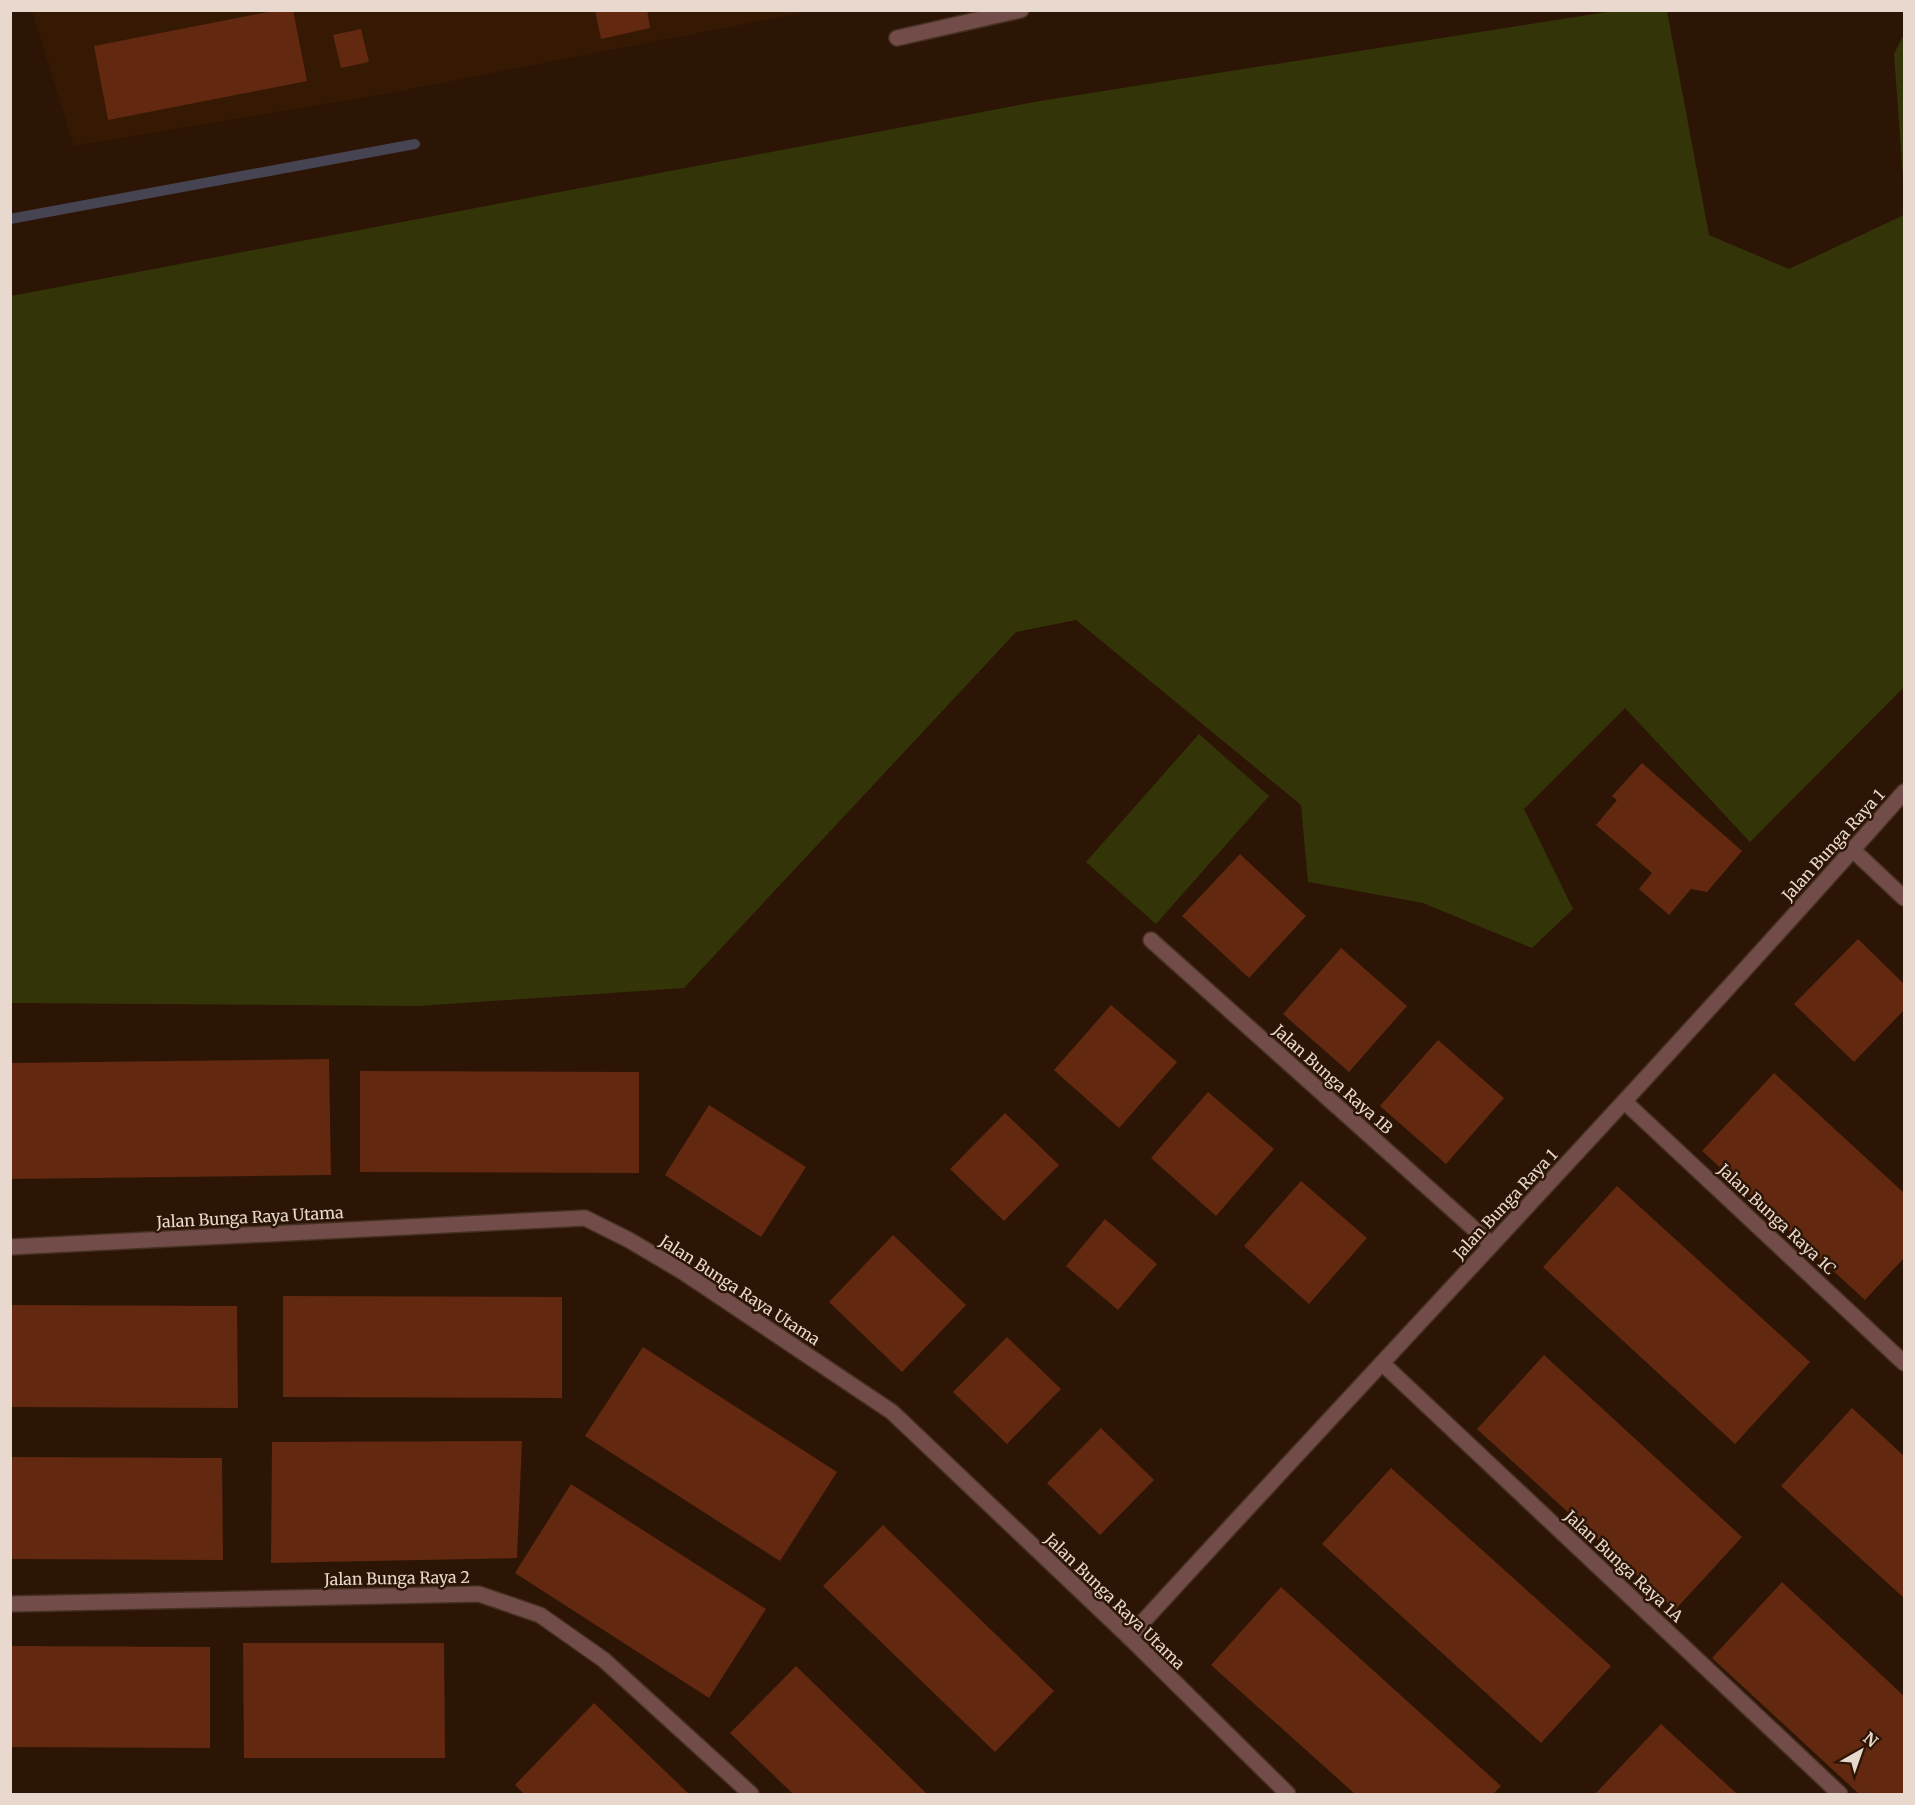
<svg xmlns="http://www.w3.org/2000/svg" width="1915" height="1805" viewBox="0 0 1915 1805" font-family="Merriweather,serif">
	<rect width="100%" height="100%" fill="#2c1505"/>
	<path fill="#351903" d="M32 11H811L379 95 74 146Z"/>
	<g fill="#333508">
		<path d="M1620 10 1667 11 1709 235 1789 269 1904 215V687L1750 842 1625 708 1524 809 1573 909 1532 948 1423 903 1308 882 1301 805 1076 620 1016 632 684 988 419 1006 11 1003V296L1040 101Z"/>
		<path d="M1904 34V191L1894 54Z"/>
		<path d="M1199 734 1269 796 1156 924 1086 862Z"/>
	</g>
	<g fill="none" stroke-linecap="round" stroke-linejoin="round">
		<path stroke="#464352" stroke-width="10" d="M10 219 415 144"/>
	</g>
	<g fill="#622810">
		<path d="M278 10H293L307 81 108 120 94 46Z"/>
		<path d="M595 10H647L650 28 601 39Z"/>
		<path d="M361 29 369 62 341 68 333 35Z"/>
		<path d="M1642 763 1742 851 1707 892 1691 889 1669 915 1639 889 1652 873 1596 825 1617 800 1612 796Z"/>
		<path d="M1240 854 1306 916 1249 978 1182 916Z"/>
		<path d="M1858 939 1904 984V1010L1854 1062 1794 1004Z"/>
		<path d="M1341 948 1407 1006 1349 1072 1283 1014Z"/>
		<path d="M1111 1005 1177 1062 1119 1128 1054 1070Z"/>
		<path d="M1438 1040 1504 1098 1446 1164 1380 1106Z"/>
		<path d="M329 1059 331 1175 10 1179V1063Z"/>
		<path d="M360 1071 639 1072V1173L360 1172Z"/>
		<path d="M1774 1073 1904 1193V1258L1865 1300 1702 1151Z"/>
		<path d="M1208 1092 1274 1149 1216 1216 1151 1158Z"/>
		<path d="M709 1105 806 1167 761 1237 665 1175Z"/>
		<path d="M1005 1113 1059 1165 1004 1221 950 1169Z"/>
		<path d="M1301 1181 1367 1238 1309 1304 1244 1246Z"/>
		<path d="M1617 1186 1810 1362 1735 1444 1543 1267Z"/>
		<path d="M1105 1219 1157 1264 1118 1310 1066 1266Z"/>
		<path d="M893 1235 966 1305 902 1372 829 1302Z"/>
		<path d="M283 1296 562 1297V1398L283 1397Z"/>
		<path d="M10 1305 237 1306 238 1408 10 1407Z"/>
		<path d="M1007 1337 1061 1389 1007 1444 953 1392Z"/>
		<path d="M643 1347 837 1472 780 1561 585 1436Z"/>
		<path d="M1544 1355 1742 1537 1675 1610 1477 1429Z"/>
		<path d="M1852 1408 1904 1456V1598L1781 1486Z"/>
		<path d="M1101 1428 1154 1480 1100 1535 1047 1483Z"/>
		<path d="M522 1441 517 1558 271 1563 272 1442Z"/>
		<path d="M10 1457 222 1458 223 1560 10 1559Z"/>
		<path d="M1391 1468 1611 1666 1541 1743 1322 1544Z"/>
		<path d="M571 1484 766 1609 709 1698 515 1573Z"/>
		<path d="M883 1525 1054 1691 995 1752 823 1586Z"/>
		<path d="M1782 1582 1904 1696V1794H1859L1712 1658Z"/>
		<path d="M1281 1587 1501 1786 1493 1794H1355L1211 1665Z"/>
		<path d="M243 1643H444L445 1758H244Z"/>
		<path d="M10 1646 210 1647V1748L10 1747Z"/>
		<path d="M796 1666 927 1794H793L730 1733Z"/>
		<path d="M594 1703 689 1794H524L515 1785Z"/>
		<path d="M1661 1724 1737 1794H1595Z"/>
	</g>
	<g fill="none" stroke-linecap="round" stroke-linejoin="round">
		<g stroke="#463021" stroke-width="18">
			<g id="minor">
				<path d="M897 38 1021 10"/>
				<path d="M1853 850 1904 898"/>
				<path d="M1151 940 1491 1244"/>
				<path d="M1625 1102 1904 1363"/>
				<path d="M10 1247 585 1218 629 1240 683 1272 892 1412 1129 1637 1288 1794"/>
				<path d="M1383 1364 1840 1794"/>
				<path d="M10 1604 479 1594 540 1615 604 1660 751 1794"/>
				<path d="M1129 1637C1387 1355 1651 1078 1904 792"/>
			</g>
		</g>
		<use href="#minor" stroke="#714c49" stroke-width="15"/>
	</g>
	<g text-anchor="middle" stroke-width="5" stroke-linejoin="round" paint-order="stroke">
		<g font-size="16" fill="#e8d8ce" stroke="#2c1505">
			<text transform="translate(1833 845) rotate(-48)" y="6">Jalan Bunga Raya 1</text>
			<text transform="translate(1333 1079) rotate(42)" y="6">Jalan Bunga Raya 1B</text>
			<text transform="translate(1505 1204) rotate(-47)" y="6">Jalan Bunga Raya 1</text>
			<text transform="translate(250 1217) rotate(-3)" y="6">Jalan Bunga Raya Utama</text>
			<text transform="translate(1777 1219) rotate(43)" y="6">Jalan Bunga Raya 1C</text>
			<text transform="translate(740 1290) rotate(33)" y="6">Jalan Bunga Raya Utama</text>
			<text transform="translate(1624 1566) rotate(43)" y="6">Jalan Bunga Raya 1A</text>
			<text transform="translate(397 1578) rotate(-1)" y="6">Jalan Bunga Raya 2</text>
			<text transform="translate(1115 1601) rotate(44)" y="6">Jalan Bunga Raya Utama</text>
		</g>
	</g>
	<rect width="1915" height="1805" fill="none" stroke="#e8d8ce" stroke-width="24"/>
	<g transform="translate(1861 1751) rotate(40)" stroke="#2c1505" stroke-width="4.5" paint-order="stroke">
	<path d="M0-4.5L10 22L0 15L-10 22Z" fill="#e8d8ce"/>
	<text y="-9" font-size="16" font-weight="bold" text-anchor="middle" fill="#e8d8ce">N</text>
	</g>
</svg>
